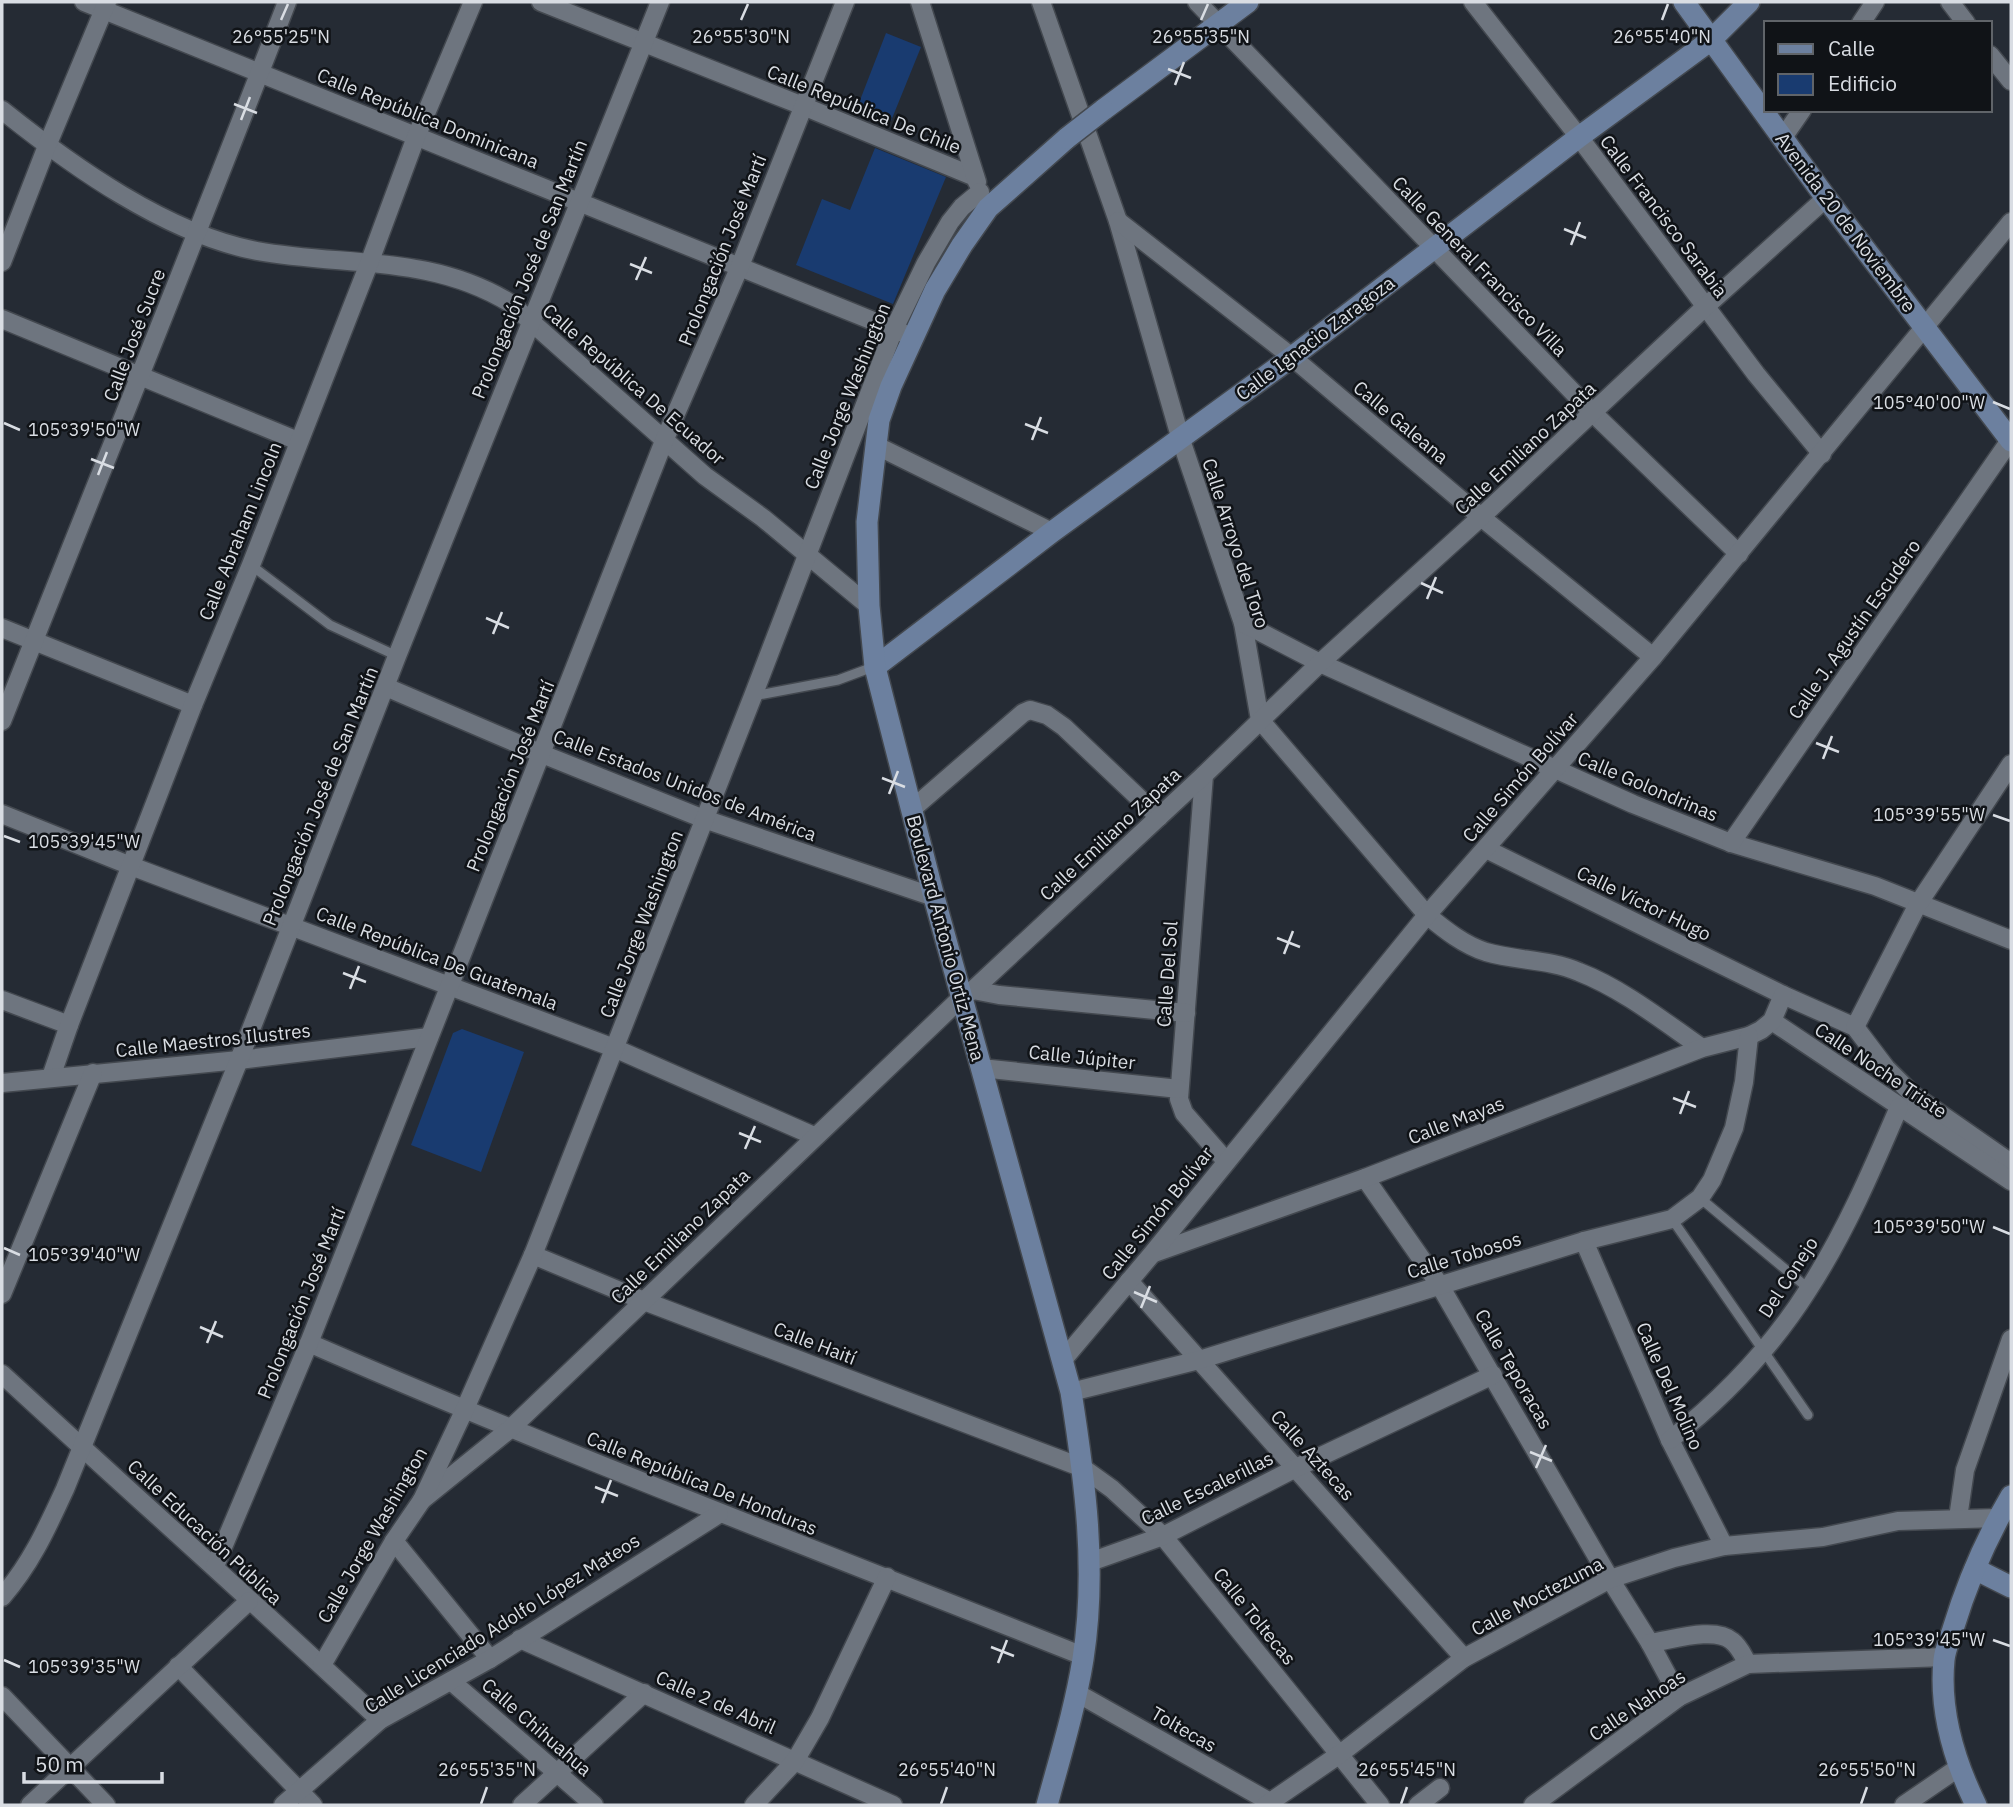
<svg xmlns="http://www.w3.org/2000/svg" width="2013" height="1807" viewBox="0 0 2013 1807" font-family="'IBM Plex Sans',sans-serif">
	<rect width="100%" height="100%" fill="#252b34"/>
	<g fill="#193b70">
		<path d="M886 33 921 47 891 121 857 108Z"/>
		<path d="M875 148 946 177 893 304 796 265 822 199 850 210Z"/>
		<path d="M462 1029 524 1052 481 1172 411 1145 453 1033Z"/>
	</g>
	<g fill="none" stroke-linecap="round" stroke-linejoin="round">
		<g stroke="#43484f" stroke-width="12">
			<g id="lane">
				<path d="M251 565 330 625 397 656"/>
				<path d="M753 696 838 680 873 667"/>
				<path d="M1700 1198 1809 1289"/>
				<path d="M1672 1219 1808 1415"/>
			</g>
		</g>
		<g stroke="#43484f" stroke-width="21">
			<g id="street">
				<path d="M84 2 903 333"/>
				<path d="M541 2 803 106 975 177"/>
				<path d="M920 2 977 182"/>
				<path d="M1041 2 1118 221 1181 440 1243 623 1260 720 1427 915C1445 930 1464 945 1486 952 1517 961 1549 959 1579 972 1623 989 1663 1021 1702 1048"/>
				<path d="M1197 2 1593 413 1739 554"/>
				<path d="M1473 2 1579 137 1756 374 1822 454"/>
				<path d="M1950 2 1966 23"/>
				<path d="M1861 23 1875 2"/>
				<path d="M1990 55 2011 81"/>
				<path d="M2 110C72 166 167 234 257 251 345 267 430 254 510 303L705 476 763 518 869 606"/>
				<path d="M1782 139 1802 110"/>
				<path d="M1118 221 1292 357 1481 517 1653 657"/>
				<path d="M2 262 47 146 107 2"/>
				<path d="M2 319 298 441"/>
				<path d="M875 445 1052 532"/>
				<path d="M1243 623 1320 663 1633 804 1731 843 1875 886 2011 940"/>
				<path d="M2 628 193 705"/>
				<path d="M386 687 542 754 704 819 934 897"/>
				<path d="M2 721C97 481 195 242 287 2"/>
				<path d="M1204 775 1179 1099 1184 1113 1226 1161"/>
				<path d="M911 810 1023 713 1030 710 1047 715 1064 727 1159 817"/>
				<path d="M2 814 131 866 614 1048 814 1136"/>
				<path d="M1731 843 2011 439"/>
				<path d="M1486 849 1783 995 1855 1027 1886 1068 1913 1095 2011 1163"/>
				<path d="M973 990 999 995 1186 1013"/>
				<path d="M2 1000 69 1025"/>
				<path d="M1772 1021 2011 1181"/>
				<path d="M1855 1027 1918 904 2011 764"/>
				<path d="M981 1068 1179 1089"/>
				<path d="M51 1077 69 1025 193 705 251 565 370 261 416 137 473 2"/>
				<path d="M2 1083 239 1060 429 1037"/>
				<path d="M1365 1178 1439 1284 1610 1579 1650 1643 1679 1697"/>
				<path d="M1584 1241 1670 1440 1724 1546"/>
				<path d="M1154 1253 1365 1178 1702 1048 1749 1036 1761 1030 1772 1021 1783 995"/>
				<path d="M533 1255 644 1301 1083 1468 1112 1489 1163 1536 1380 1805"/>
				<path d="M1129 1281 1464 1658"/>
				<path d="M2 1294 93 1073"/>
				<path d="M309 1343C564 1454 825 1553 1083 1656"/>
				<path d="M1062 1361 1152 1254 1427 915 1653 657 2011 222"/>
				<path d="M2 1374C128 1490 255 1603 380 1720"/>
				<path d="M1071 1392 1199 1360 1584 1241 1672 1219 1700 1198 1712 1180 1734 1128 1744 1082 1749 1036"/>
				<path d="M1670 1440C1723 1398 1772 1347 1808 1290 1845 1233 1872 1170 1899 1107"/>
				<path d="M422 1500 510 1429 962 997 973 990 1204 775 1320 663 1481 517 1705 307 1826 198"/>
				<path d="M1958 1518 1965 1470 2011 1339"/>
				<path d="M394 1541 490 1659"/>
				<path d="M1090 1562 1163 1536 1296 1468 1493 1375"/>
				<path d="M215 1566 309 1343 664 441 740 266 845 2"/>
				<path d="M2 1597C31 1564 47 1528 65 1489L239 1060 397 656 660 2"/>
				<path d="M520 1639 893 1805"/>
				<path d="M1650 1643C1672 1640 1715 1626 1732 1641 1740 1647 1743 1656 1748 1664"/>
				<path d="M322 1665 394 1541 422 1500 464 1411 533 1255 753 696 894 329 926 263 950 222 962 207 980 192"/>
				<path d="M178 1666 313 1805"/>
				<path d="M451 1681 594 1805"/>
				<path d="M1077 1693 1270 1802"/>
				<path d="M2 1696 106 1805"/>
				<path d="M30 1805 249 1601"/>
				<path d="M283 1805 380 1720 490 1659 719 1514"/>
				<path d="M522 1805 644 1693"/>
				<path d="M754 1805 795 1761 820 1718 887 1577"/>
				<path d="M1266 1805 1340 1754 1464 1658 1610 1579 1674 1558 1724 1546 1823 1537 1898 1521 1998 1518"/>
				<path d="M1418 1805 1440 1788"/>
				<path d="M1533 1805 1679 1697 1748 1664 1944 1657"/>
				<path d="M1904 1805 1958 1768"/>
			</g>
		</g>
		<g stroke="#43484f" stroke-width="24">
			<g id="secondary">
				<path d="M1684 2 1826 198 2011 441"/>
				<path d="M1103 110 1248 2"/>
				<path d="M875 667 1052 532 1292 357 1579 137 1711 40 1749 2"/>
				<path d="M1975 1569 2011 1587"/>
				<path d="M1047 1805C1060 1757 1075 1709 1083 1659 1097 1569 1085 1481 1071 1392L934 897 875 667 869 606 867 522 879 420 891 386 935 290 962 245 988 208 1067 138"/>
				<path d="M1976 1805C1954 1760 1939 1711 1944 1660 1945 1649 1950 1639 1953 1629 1967 1583 1987 1537 2011 1496"/>
			</g>
		</g>
		<use href="#lane" stroke="#6e757f" stroke-width="9"/>
		<use href="#street" stroke="#6e757f" stroke-width="18"/>
		<use href="#secondary" stroke="#6c809f" stroke-width="21"/>
		<g stroke="#43484f" stroke-width="24" stroke-linecap="butt">
			<path id="secondary-bridge" d="M1067 138 1103 110"/>
		</g>
		<use href="#secondary-bridge" stroke="#6c809f" stroke-width="21"/>
	</g>
	<path fill="none" stroke="#d9dde3" stroke-width="2.5" d="M281 20 288 4M741 20 748 4M1201 20 1208 4M1662 20 1668 4M1168 69 1191 78M1175 85 1184 62M234 104 257 113M241 120 250 97M1564 229 1586 238M1571 245 1580 222M630 264 652 273M636 280 646 257M1993 402 2010 409M4 423 20 430M1025 424 1048 433M1032 440 1041 417M91 459 114 468M98 475 107 452M1421 583 1443 593M1427 599 1436 577M486 618 509 628M493 634 502 612M1816 743 1839 752M1823 759 1832 736M882 778 905 787M889 794 898 771M1993 815 2010 821M4 836 20 842M1277 938 1300 947M1284 954 1293 931M343 973 366 982M350 989 359 966M1673 1098 1696 1107M1680 1114 1689 1091M739 1133 761 1142M745 1149 755 1126M1993 1227 2010 1234M4 1248 20 1255M1134 1292 1157 1302M1141 1308 1150 1286M200 1327 223 1337M207 1343 216 1321M1530 1452 1552 1461M1536 1468 1546 1445M595 1487 618 1496M602 1503 611 1480M1993 1640 2010 1646M991 1647 1014 1656M4 1660 20 1667M998 1663 1007 1640M481 1804 487 1787M941 1804 947 1787M1401 1804 1407 1787M1861 1804 1867 1787"/>
	<g text-anchor="middle" stroke-width="5" stroke-linejoin="round" paint-order="stroke">
		<g font-size="19" fill="#d9dde3" stroke="#101317">
			<text transform="translate(864 109) rotate(22)" y="7">Calle República De Chile</text>
			<text transform="translate(428 118) rotate(22)" y="7">Calle República Dominicana</text>
			<text transform="translate(1664 216) rotate(53)" y="7">Calle Francisco Sarabia</text>
			<text transform="translate(1846 222) rotate(53)" y="7">Avenida 20 de Noviembre</text>
			<text transform="translate(722 250) rotate(-68)" y="7">Prolongación José Martí</text>
			<text transform="translate(1480 266) rotate(46)" y="7">Calle General Francisco Villa</text>
			<text transform="translate(529 269) rotate(-68)" y="7">Prolongación José de San Martín</text>
			<text transform="translate(134 335) rotate(-69)" y="7">Calle José Sucre</text>
			<text transform="translate(1315 338) rotate(-37)" y="7">Calle Ignacio Zaragoza</text>
			<text transform="translate(634 384) rotate(41)" y="7">Calle República De Ecuador</text>
			<text transform="translate(847 396) rotate(-68)" y="7">Calle Jorge Washington</text>
			<text transform="translate(1401 422) rotate(40)" y="7">Calle Galeana</text>
			<text transform="translate(1525 448) rotate(-43)" y="7">Calle Emiliano Zapata</text>
			<text transform="translate(240 531) rotate(-68)" y="7">Calle Abraham Lincoln</text>
			<text transform="translate(1236 543) rotate(72)" y="7">Calle Arroyo del Toro</text>
			<text transform="translate(1854 629) rotate(-55)" y="7">Calle J. Agustín Escudero</text>
			<text transform="translate(510 776) rotate(-68)" y="7">Prolongación José Martí</text>
			<text transform="translate(1520 777) rotate(-49)" y="7">Calle Simón Bolívar</text>
			<text transform="translate(685 785) rotate(21)" y="7">Calle Estados Unidos de América</text>
			<text transform="translate(1648 786) rotate(23)" y="7">Calle Golondrinas</text>
			<text transform="translate(320 796) rotate(-68)" y="7">Prolongación José de San Martín</text>
			<text transform="translate(1110 834) rotate(-43)" y="7">Calle Emiliano Zapata</text>
			<text transform="translate(1644 903) rotate(26)" y="7">Calle Víctor Hugo</text>
			<text transform="translate(641 924) rotate(-69)" y="7">Calle Jorge Washington</text>
			<text transform="translate(946 938) rotate(75)" y="7">Boulevard Antonio Ortiz Mena</text>
			<text transform="translate(437 958) rotate(21)" y="7">Calle República De Guatemala</text>
			<text transform="translate(1167 974) rotate(-86)" y="7">Calle Del Sol</text>
			<text transform="translate(213 1040) rotate(-6)" y="7">Calle Maestros Ilustres</text>
			<text transform="translate(1082 1057) rotate(6)" y="7">Calle Júpiter</text>
			<text transform="translate(1881 1070) rotate(34)" y="7">Calle Noche Triste</text>
			<text transform="translate(1456 1120) rotate(-21)" y="7">Calle Mayas</text>
			<text transform="translate(1157 1213) rotate(-51)" y="7">Calle Simón Bolívar</text>
			<text transform="translate(680 1236) rotate(-44)" y="7">Calle Emiliano Zapata</text>
			<text transform="translate(1464 1255) rotate(-17)" y="7">Calle Tobosos</text>
			<text transform="translate(1788 1277) rotate(-57)" y="7">Del Conejo</text>
			<text transform="translate(301 1303) rotate(-68)" y="7">Prolongación José Martí</text>
			<text transform="translate(815 1343) rotate(21)" y="7">Calle Haití</text>
			<text transform="translate(1514 1369) rotate(60)" y="7">Calle Teporacas</text>
			<text transform="translate(1670 1386) rotate(66)" y="7">Calle Del Molino</text>
			<text transform="translate(1313 1455) rotate(48)" y="7">Calle Aztecas</text>
			<text transform="translate(702 1483) rotate(22)" y="7">Calle República De Honduras</text>
			<text transform="translate(1207 1488) rotate(-26)" y="7">Calle Escalerillas</text>
			<text transform="translate(205 1532) rotate(43)" y="7">Calle Educación Pública</text>
			<text transform="translate(372 1535) rotate(-60)" y="7">Calle Jorge Washington</text>
			<text transform="translate(1537 1596) rotate(-28)" y="7">Calle Moctezuma</text>
			<text transform="translate(1255 1616) rotate(51)" y="7">Calle Toltecas</text>
			<text transform="translate(502 1623) rotate(-32)" y="7">Calle Licenciado Adolfo López Mateos</text>
			<text transform="translate(716 1702) rotate(24)" y="7">Calle 2 de Abril</text>
			<text transform="translate(1637 1705) rotate(-34)" y="7">Calle Nahoas</text>
			<text transform="translate(537 1727) rotate(41)" y="7">Calle Chihuahua</text>
			<text transform="translate(1184 1729) rotate(30)" y="7">Toltecas</text>
		</g>
	</g>
	<g font-size="18" text-anchor="middle" fill="#d9dde3" stroke="#101317" stroke-width="5" stroke-linejoin="round" paint-order="stroke">
		<text x="281" y="43">26°55'25"N</text>
		<text x="741" y="43">26°55'30"N</text>
		<text x="1201" y="43">26°55'35"N</text>
		<text x="1662" y="43">26°55'40"N</text>
		<text x="1929" y="409">105°40'00"W</text>
		<text x="84" y="436">105°39'50"W</text>
		<text x="1929" y="821">105°39'55"W</text>
		<text x="84" y="848">105°39'45"W</text>
		<text x="1929" y="1233">105°39'50"W</text>
		<text x="84" y="1261">105°39'40"W</text>
		<text x="1929" y="1646">105°39'45"W</text>
		<text x="84" y="1673">105°39'35"W</text>
		<text x="487" y="1776">26°55'35"N</text>
		<text x="947" y="1776">26°55'40"N</text>
		<text x="1407" y="1776">26°55'45"N</text>
		<text x="1867" y="1776">26°55'50"N</text>
	</g>
	<rect width="2013" height="1807" fill="none" stroke="#d9dde3" stroke-width="7"/>
	<rect x="1764" y="21" width="228" height="91" fill="#101317" stroke="#606469" stroke-width="2"/>
	<rect x="1778" y="44" width="35" height="10" fill="#6c809f" stroke="#606469" stroke-width="2"/>
	<text x="1828" y="56" font-size="21" fill="#d9dde3">Calle</text>
	<rect x="1778" y="74" width="35" height="21" fill="#193b70" stroke="#606469" stroke-width="2"/>
	<text x="1828" y="91" font-size="21" fill="#d9dde3">Edificio</text>
	<path d="M24 1772v10h138v-10" fill="none" stroke="#d9dde3" stroke-width="3.5"/>
	<text x="35" y="1772" font-size="21" fill="#d9dde3" stroke="#101317" stroke-width="5" paint-order="stroke">50 m</text>
</svg>
